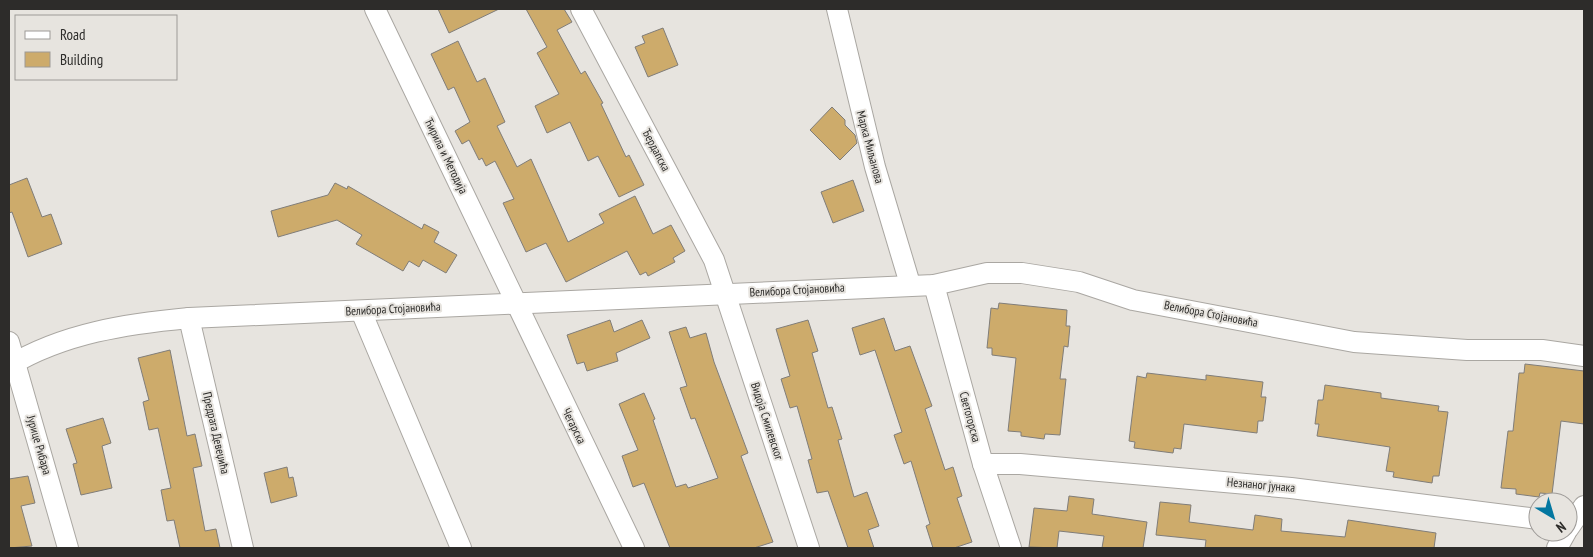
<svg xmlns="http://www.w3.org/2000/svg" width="1593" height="557" viewBox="0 0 1593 557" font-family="'PT Sans Narrow',sans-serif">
	<rect width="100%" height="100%" fill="#e7e4df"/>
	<g fill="#cdab6b" stroke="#807d79">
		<path d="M438 9H499L449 33Z"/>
		<path d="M526 9H564L572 22 557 30 581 74 585 71 603 103 601 104 626 157 629 155 644 185 619 197 598 156 588 161 570 122 547 133 535 106 559 94 537 53 547 47Z"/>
		<path d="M663 28 678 65 648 77 635 47 645 43 642 36Z"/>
		<path d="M458 41 477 82 485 78 505 122 497 126 517 167 531 159 568 242 604 223 599 214 635 196 653 234 671 225 685 251 673 258 675 262 648 276 646 272 640 275 627 251 566 282 546 243 526 252 503 203 514 199 495 161 486 166 482 158 479 160 469 140 462 144 455 131 470 122 454 87 448 90 431 54Z"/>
		<path d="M832 107 845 120V125L855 135 857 143 840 160 810 130Z"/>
		<path d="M27 178 42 217 51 214 62 244 28 257 12 212 9 213V185Z"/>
		<path d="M853 180 864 211 833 223 821 192Z"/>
		<path d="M335 183 347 189 348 186 422 229 424 224 439 232 434 242 457 255 446 273 423 260 419 267 409 261 403 271 356 244 362 235 337 220 278 237 271 211 328 195Z"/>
		<path d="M999 303 1067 310 1066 326H1070L1068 347 1064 346 1060 379H1066L1060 435 1045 434 1044 439 1021 436V432L1008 431 1016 358 992 355V348H987L991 308 998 309Z"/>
		<path d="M884 318 895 351 910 346 932 406 925 409 945 470 953 467 962 496 957 498 972 542 954 548H933L926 526 930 524 911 461 904 464 894 435 902 432 875 350 860 355 852 328Z"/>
		<path d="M610 320 614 332 642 320 650 338 616 353 618 361 587 371 584 362 577 364 567 335Z"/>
		<path d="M808 320 818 351 812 353 828 408 832 407 842 439 838 440 854 497 867 492 879 526 868 530 874 548H848L828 491 817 493 808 460 812 459 797 406 790 408 781 379 790 376 776 329Z"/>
		<path d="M686 327 690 338 706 333 714 362 748 453 741 456 773 542 754 548H670L644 483 633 487 622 456 638 450 619 404 644 393 655 419 653 420 676 487 686 484 688 488 718 478 695 418 691 419 680 388 687 386 669 332Z"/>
		<path d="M170 350 187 436 195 434 202 466 193 468 205 531 216 529 220 548H180L174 520 167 521 161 490 171 488 158 428 149 430 143 402 149 400 138 358Z"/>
		<path d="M1525 364 1584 371V424L1561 421 1552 494 1540 493 1539 497 1516 494V489L1501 488 1508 431H1513L1519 373H1524Z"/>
		<path d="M1147 373 1206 380V375L1263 382 1261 397H1266L1263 421H1258L1257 433 1184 424 1181 449 1174 448 1173 453 1134 448 1135 442 1129 441 1137 376 1146 378Z"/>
		<path d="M1325 385 1381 393V398L1439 406 1438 411 1448 412 1439 476H1433L1432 483 1393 477 1394 472 1386 471 1390 447 1317 436 1319 424H1315L1318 400H1323Z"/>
		<path d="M103 418 111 443 102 446 112 488 81 495 73 464 77 463 66 429Z"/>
		<path d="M287 467 289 478 293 477 297 496 271 503 264 473Z"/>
		<path d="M28 476 35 503 21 506 32 546 9 548V479Z"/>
		<path d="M1069 496 1094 499 1092 514 1147 522 1143 548H1102L1104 536 1059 531 1057 548 1029 547 1034 508 1067 511Z"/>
		<path d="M1160 502 1191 505 1189 522 1253 530 1255 515 1282 519 1281 531 1345 537 1348 520 1436 533 1434 548H1205L1206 540 1156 535Z"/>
	</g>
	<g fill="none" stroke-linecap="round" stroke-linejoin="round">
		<g stroke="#aaa7a2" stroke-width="22">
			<g id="minor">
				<path d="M375 9 634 548"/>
				<path d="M581 9 714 260 809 548"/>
				<path d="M837 9 875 167 910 284"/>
				<path d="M934 285 983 464 1011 548"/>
				<path d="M361 311 461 548"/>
				<path d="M189 318 243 548"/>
				<path d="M9 342 68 548"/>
				<path d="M9 366C64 333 126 324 189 318L934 285 987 273H1022L1079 282 1133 300 1354 342 1467 350H1542L1584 356"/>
				<path d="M983 464H1020L1291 488 1538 519"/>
				<path d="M1568 529 1584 506"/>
				<path d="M1557 548 1566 532"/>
			</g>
		</g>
		<use href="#minor" stroke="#fff" stroke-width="20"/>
	</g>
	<g text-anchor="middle" stroke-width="4" stroke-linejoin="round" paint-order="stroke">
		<g font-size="12" fill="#2d2c2a" stroke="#e7e4df">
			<text transform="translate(870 147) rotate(75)" y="4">Марка Миљанова</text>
			<text transform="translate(656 150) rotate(62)" y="4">Ђердапска</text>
			<text transform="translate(446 156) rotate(64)" y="4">Ћирила и Методија</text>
			<text transform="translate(797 290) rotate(-3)" y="4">Велибора Стојановића</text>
			<text transform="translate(393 309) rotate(-3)" y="4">Велибора Стојановића</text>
			<text transform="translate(1211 314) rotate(11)" y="4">Велибора Стојановића</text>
			<text transform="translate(970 417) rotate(75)" y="4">Светогорска</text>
			<text transform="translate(767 421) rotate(72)" y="4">Видоја Смилевског</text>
			<text transform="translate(574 426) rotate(64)" y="4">Чегарска</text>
			<text transform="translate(216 433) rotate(77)" y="4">Предрага Девеџића</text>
			<text transform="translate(39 445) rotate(74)" y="4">Јурице Рибара</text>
			<text transform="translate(1261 485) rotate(5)" y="4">Незнаног јунака</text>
		</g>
	</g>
	<rect width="1593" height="557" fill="none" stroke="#2d2c2a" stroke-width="20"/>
	<rect x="15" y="15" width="162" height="65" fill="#e7e4df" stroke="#9d9a97"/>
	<rect x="25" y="31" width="25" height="8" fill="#ffffff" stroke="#9d9a97"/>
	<text x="60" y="40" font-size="15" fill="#2d2c2a">Road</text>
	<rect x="25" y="52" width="25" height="15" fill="#cdab6b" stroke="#9d9a97"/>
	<text x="60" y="65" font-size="15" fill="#2d2c2a">Building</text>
	<g transform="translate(1553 517) rotate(142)"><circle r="24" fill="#e7e4df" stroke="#9d9a97"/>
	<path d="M0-4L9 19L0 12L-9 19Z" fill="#0477a0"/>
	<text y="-8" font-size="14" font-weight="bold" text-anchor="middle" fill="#2d2c2a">N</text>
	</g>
</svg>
